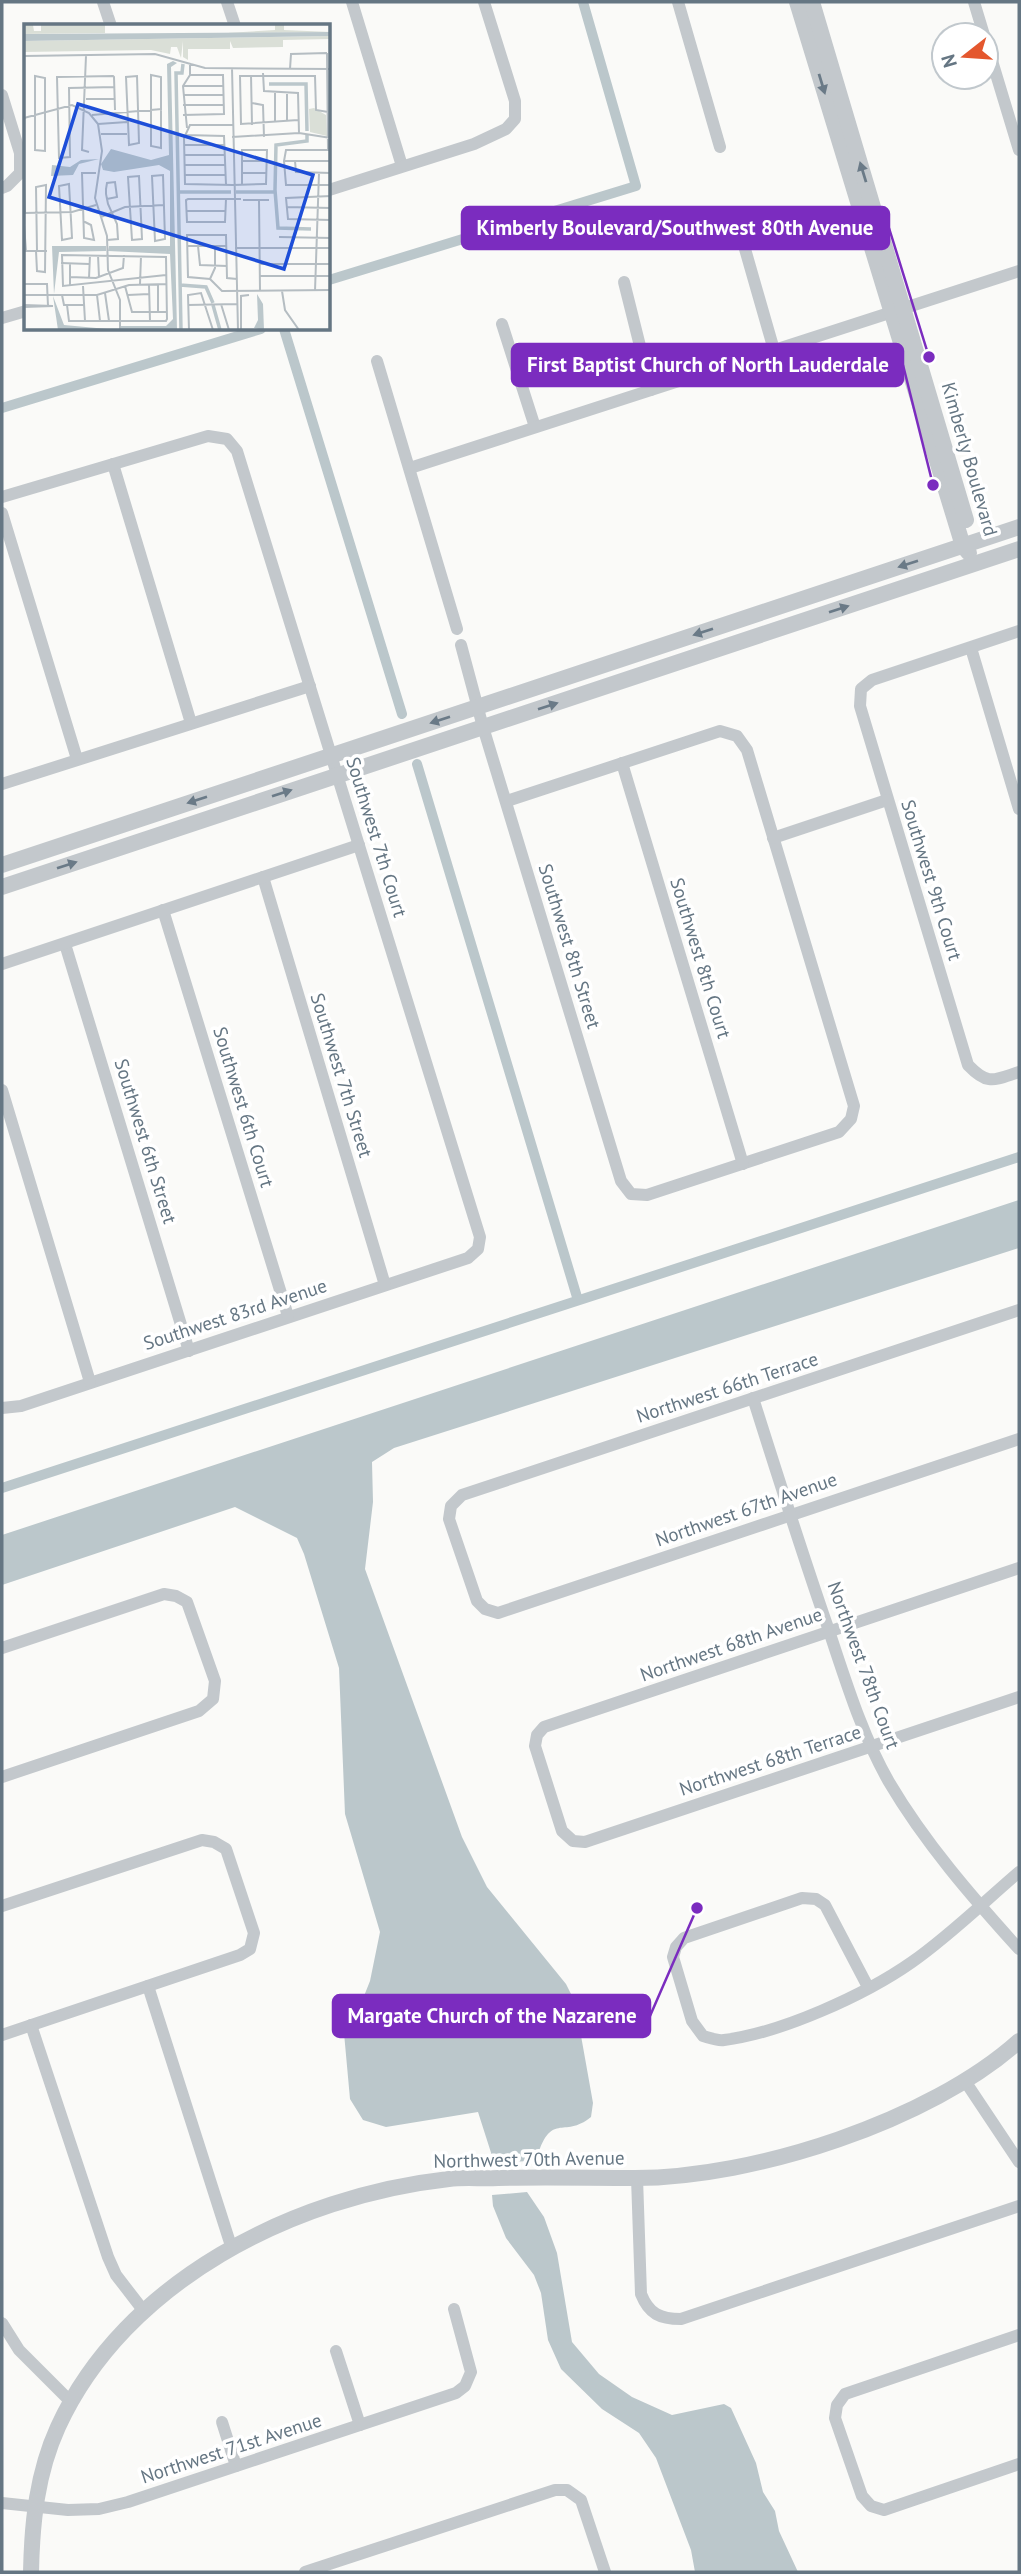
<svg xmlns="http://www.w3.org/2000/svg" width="1021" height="2574" viewBox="0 0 1021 2574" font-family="'PT Sans',sans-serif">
	<rect width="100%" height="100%" fill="#fafaf8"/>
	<g fill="#bbc7cb">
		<path d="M1019 1200V1248L394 1448 372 1462 373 1502 365 1569 462 1837 487 1887 566 1984 575 2002 593 2103 591 2117C563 2140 551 2109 536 2161L494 2162 478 2112 386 2127 363 2120 350 2099 344 2033 358 2011 370 1981 380 1932 345 1814 339 1668 304 1554 297 1538 235 1507 2 1585V1535Z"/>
		<path d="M527 2192 544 2217 557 2253 572 2342 599 2374 632 2397 672 2415 724 2404 731 2408 756 2463 763 2492 775 2511 779 2531 798 2572H695L691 2550 656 2458 639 2433 602 2409 561 2369 548 2340 541 2293 534 2275 506 2238 493 2206 492 2195Z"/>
	</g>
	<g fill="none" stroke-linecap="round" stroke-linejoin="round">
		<g stroke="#bbc7cb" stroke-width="10">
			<path d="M329 280 636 186 583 2"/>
			<path d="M284 329 402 714"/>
			<path d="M2 408 261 329"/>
			<path d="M417 764 577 1297"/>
			<path d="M2 1488 1019 1157"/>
		</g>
		<g stroke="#c3c8cc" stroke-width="12">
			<path d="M103 2 111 26"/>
			<path d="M227 2 235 26"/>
			<path d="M352 2 402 166"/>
			<path d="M678 2 720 147"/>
			<path d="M974 2 984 35"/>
			<path d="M986 41 1019 150"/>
			<path d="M2 95 20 153V173L7 186 2 188"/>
			<path d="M329 190 474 144 506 129 515 119V101L484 2"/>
			<path d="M741 235 774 350"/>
			<path d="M624 282 651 390"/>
			<path d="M2 318 26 311"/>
			<path d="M502 324 535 427"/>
			<path d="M377 361 457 629"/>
			<path d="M113 464 191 723"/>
			<path d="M410 468 1019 271"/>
			<path d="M2 497 208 436 227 439 237 451 480 1237 478 1249 468 1258 21 1406 2 1408"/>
			<path d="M2 513 77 759"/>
			<path d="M1019 631 872 680 861 689 860 706 968 1065C988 1086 994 1080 1019 1072"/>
			<path d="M461 645 483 727 621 1181 631 1194 647 1195 839 1132 851 1119 854 1106 747 750 737 736 720 731 507 801"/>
			<path d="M971 648 1019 809"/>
			<path d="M622 763 743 1164"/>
			<path d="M2 784 310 686"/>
			<path d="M773 838 887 800"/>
			<path d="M263 877 385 1285"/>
			<path d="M163 910 288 1316"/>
			<path d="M65 944 189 1351"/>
			<path d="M2 964 359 845"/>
			<path d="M2 1090 90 1382"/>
			<path d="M1019 1310 462 1495 451 1506 449 1519 477 1601 485 1609 498 1613 1019 1439"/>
			<path d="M753 1398C777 1474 801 1550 827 1625 845 1678 861 1733 889 1782 925 1843 972 1897 1019 1949"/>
			<path d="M1019 1568 544 1727 537 1735 535 1746 562 1831 573 1841 585 1842 1019 1697"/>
			<path d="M2 1648 164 1594 176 1596 187 1602 215 1681 213 1699 199 1711 2 1777"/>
			<path d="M2 1906 202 1840 214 1842 226 1849 254 1933 250 1949 240 1955 2 2035"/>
			<path d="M148 1986 232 2249"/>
			<path d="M868 1987 825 1905 816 1899 802 1898 684 1938 676 1947 673 1957 692 2021 703 2036C710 2038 717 2041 724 2040 781 2033 865 1995 912 1962 948 1937 985 1901 1019 1872"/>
			<path d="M31 2025 108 2257 116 2275 143 2310"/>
			<path d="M965 2081 1019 2162"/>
			<path d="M637 2178 641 2294C649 2314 660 2319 681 2319L1019 2206"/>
			<path d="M2 2323 19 2350 71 2402"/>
			<path d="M1019 2335 845 2394 837 2405 835 2418 862 2496 871 2506 884 2510 1019 2464"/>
			<path d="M336 2351 360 2425"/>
			<path d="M222 2422 236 2466"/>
			<path d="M2 2503 68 2510 99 2509 128 2502 456 2393 465 2386 471 2372 454 2309"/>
			<path d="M305 2572 555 2490H567L581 2500 605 2572"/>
		</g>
		<g stroke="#c3c8cc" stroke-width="16">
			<path d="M797 2 963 546 969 553"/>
			<path d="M812 2 966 520"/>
			<path d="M2 865 1019 527"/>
			<path d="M2 887 1019 549"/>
			<path d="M31 2572C32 2522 37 2473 58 2427 125 2281 294 2196 449 2179 465 2177 482 2179 498 2178 544 2177 589 2178 635 2178 754 2178 930 2121 1019 2041"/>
		</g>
	</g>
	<defs><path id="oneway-solid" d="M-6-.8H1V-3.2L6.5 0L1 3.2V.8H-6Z" transform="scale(1.75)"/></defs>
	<g fill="#6a7a87">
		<use href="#oneway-solid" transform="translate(822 84) rotate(73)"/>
		<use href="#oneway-solid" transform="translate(863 172) rotate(-107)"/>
		<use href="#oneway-solid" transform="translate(908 564) rotate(162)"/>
		<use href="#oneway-solid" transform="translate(839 609) rotate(-18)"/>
		<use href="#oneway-solid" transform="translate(703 632) rotate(162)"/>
		<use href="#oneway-solid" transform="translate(548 706) rotate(-18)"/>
		<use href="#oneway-solid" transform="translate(440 720) rotate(162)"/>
		<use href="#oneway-solid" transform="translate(282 793) rotate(-18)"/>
		<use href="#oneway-solid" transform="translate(197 800) rotate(162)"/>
		<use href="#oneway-solid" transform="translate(67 865) rotate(-18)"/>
	</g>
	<g text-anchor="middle" stroke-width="7" stroke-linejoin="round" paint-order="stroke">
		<g font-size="19" fill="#657683" stroke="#fff">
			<text transform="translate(970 459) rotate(74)" y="7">Kimberly Boulevard</text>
			<text transform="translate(377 837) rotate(73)" y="7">Southwest 7th Court</text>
			<text transform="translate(932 880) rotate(73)" y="7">Southwest 9th Court</text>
			<text transform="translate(570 946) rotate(73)" y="7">Southwest 8th Street</text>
			<text transform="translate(701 958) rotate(73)" y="7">Southwest 8th Court</text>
			<text transform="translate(342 1075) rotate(73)" y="7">Southwest 7th Street</text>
			<text transform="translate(244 1107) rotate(73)" y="7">Southwest 6th Court</text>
			<text transform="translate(146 1141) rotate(73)" y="7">Southwest 6th Street</text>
			<text transform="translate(235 1314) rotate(-18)" y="7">Southwest 83rd Avenue</text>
			<text transform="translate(727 1387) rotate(-18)" y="7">Northwest 66th Terrace</text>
			<text transform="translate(746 1509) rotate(-19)" y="7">Northwest 67th Avenue</text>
			<text transform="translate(731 1644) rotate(-19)" y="7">Northwest 68th Avenue</text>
			<text transform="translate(864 1665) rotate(70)" y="7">Northwest 78th Court</text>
			<text transform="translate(770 1760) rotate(-18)" y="7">Northwest 68th Terrace</text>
			<text transform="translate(529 2159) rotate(-1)" y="7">Northwest 70th Avenue</text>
			<text transform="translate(231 2448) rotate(-18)" y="7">Northwest 71st Avenue</text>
		</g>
	</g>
	<g transform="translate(24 24)">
		<rect width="306" height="306" fill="#fafaf8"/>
		<path d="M0 1H9L10 7H17V1H81V9L0 10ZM251 1H260V6L307 8 202 9 251 6ZM307 12 306 15 259 16V23L209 24 206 17V25H164V36L159 33V17L157 34 153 23H147L146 30 127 26 0 28V17ZM290 84 302 91 303 112 286 108 285 85Z" fill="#dadfd7"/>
		<path d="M307 8 306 12 0 17V10H7ZM149 37 153 39 147 43 153 306H97V302H142L149 295 146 230 84 227 85 222H146V147L135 141 90 148 79 146 77 140 87 125 127 136 145 131 143 40ZM75 135 55 140 49 151 27 152 28 141 46 143 57 136ZM28 222H82V227L35 228 30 270ZM233 270 239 280 240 306 230 304 234 296ZM29 272 40 301 94 306H34Z" fill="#bbc7cb"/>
		<path fill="none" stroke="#bbc7cb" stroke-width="3.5" d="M245 60H282L283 107M283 111V117L252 121 251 166 254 204 287 205M154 168H207M212 168H252M156 261 182 263 189 279M189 281 196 306M157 306 152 49H158L159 40"/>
		<path fill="none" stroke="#b5bdc2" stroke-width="2" d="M303 29 304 126M0 32 131 30 181 44 307 45M62 32 58 126 65 128M208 44 214 306M266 45 267 30 303 29M239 49 240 67 274 69 275 109M127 51 137 53V124L127 122ZM227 51 228 101M11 52 21 54V127L11 126ZM113 52 115 119 105 121 102 53ZM159 62H199M91 63 45 64 46 133 35 134 33 53 89 52 90 53 91 86M251 68V98M263 68V96M159 71H200M62 75H91M228 79 239 81 240 113M159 81H200M68 91 138 85M159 91 200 90 199 51H166M0 94 48 81 65 89 74 100 78 127 71 174 83 212 84 246 96 276V306M274 96 217 100 216 52H291L292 86 304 88M74 100 103 98M165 101H209M166 101 160 114 161 160 209 161 241 160H242L243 126H218V161M163 104 159 62 166 51V39M77 110H103M161 111 200 112 202 161M208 113 275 109 307 114M160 121H201M307 126H262L260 137 262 161H307M160 131H201M217 137H243M260 137H307M271 137 272 148 307 149M161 141H201M217 149H243M139 151 141 215 131 217 128 152ZM161 151H201M115 152 118 215 108 216 104 153ZM0 158 1 189M45 160 48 214 38 216 35 162ZM307 172 262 174 264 195 307 196M83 175 93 173 91 158 83 159 82 165V170L84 180 93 200 94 215 83 216M202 175 201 198H163L162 176 164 175H217M219 176H245M235 176 236 267M262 183 307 184M162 187H202M0 189 48 188 72 181M77 193 101 183 140 181M59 197 67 201 70 216 60 214 58 149H72M0 201 2 227M255 213 307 214M163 222H203M174 222 176 241 203 242M211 224H307M0 227H23M12 227 13 247 21 248 22 161 12 163 13 227M74 231 75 253M37 239 65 240M236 240H307M236 252H307M46 253 72 254 99 244 100 231M65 254 66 231M186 255 191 244V222M213 255 203 254 202 211H163L164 253 186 255 198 267 307 266M0 260H23L24 282M116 260 117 232M125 261 126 297M134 261V288M46 262V239M59 262 61 297M101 262 108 288H143M258 267 261 286 275 306M291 267 295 149M81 269 85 297M0 271H73L105 261 143 260M38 271 40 281H60M73 271 76 297M104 271 125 270M197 280 205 306M0 281 29 282 0 283M43 281 45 297H142L143 295 142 233 38 231 39 262 142 251M164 281 213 280M165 306 164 271 177 269 189 306M217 306V272L225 271"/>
		<path fill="#1d4ed8" fill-opacity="0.15" stroke="#1d4ed8" stroke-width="3.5" d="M54 80 289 151 260 245 25 173Z"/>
		<rect width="306" height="306" fill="none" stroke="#657683" stroke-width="3.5"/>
	</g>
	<path fill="none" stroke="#7b2cbf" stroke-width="2.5" d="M929 357L889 228M933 485L903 365M697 1908L650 2016"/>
	<g fill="#7b2cbf" stroke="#fff" stroke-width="2.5">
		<circle cx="929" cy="357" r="7"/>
		<circle cx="933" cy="485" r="7"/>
		<circle cx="697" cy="1908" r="7"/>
	</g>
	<g fill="#7b2cbf" stroke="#7b2cbf" stroke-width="2.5">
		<rect x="462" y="207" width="427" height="42" rx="7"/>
		<rect x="512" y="344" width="391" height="42" rx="7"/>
		<rect x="333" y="1995" width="317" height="42" rx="7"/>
	</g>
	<g font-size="21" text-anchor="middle" font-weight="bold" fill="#fff">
		<text x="675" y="235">Kimberly Boulevard/Southwest 80th Avenue</text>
		<text x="708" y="372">First Baptist Church of North Lauderdale</text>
		<text x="492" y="2023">Margate Church of the Nazarene</text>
	</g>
	<rect width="1021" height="2574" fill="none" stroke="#657683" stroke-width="7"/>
	<g transform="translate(965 56) rotate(253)"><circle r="33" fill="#ffffff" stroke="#c1c8cd" stroke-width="2"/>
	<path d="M0-5L12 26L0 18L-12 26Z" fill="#e4572e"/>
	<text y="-10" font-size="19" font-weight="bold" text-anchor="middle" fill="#657683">N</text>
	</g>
</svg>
